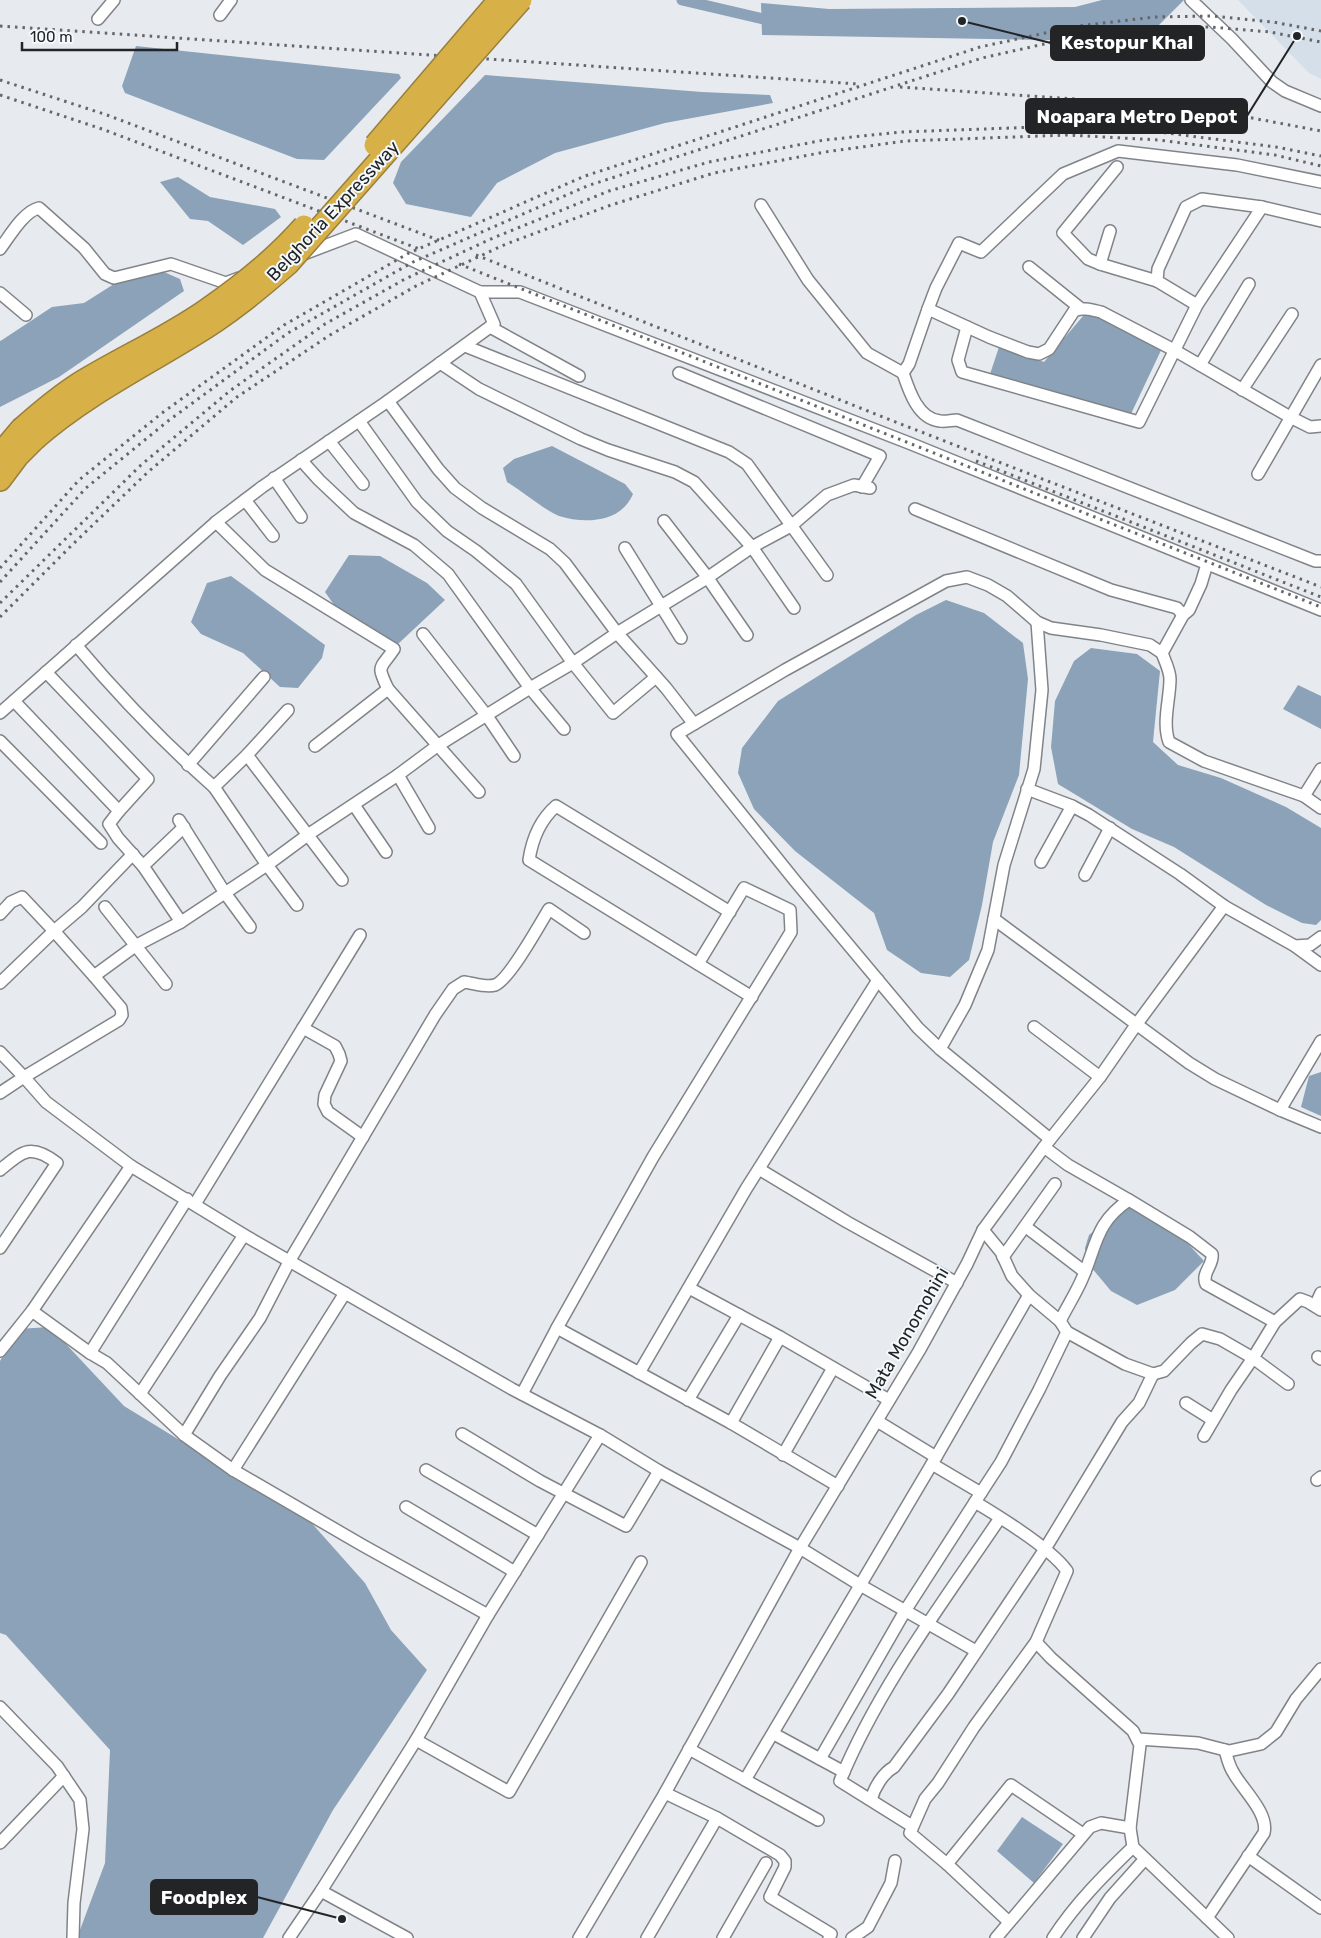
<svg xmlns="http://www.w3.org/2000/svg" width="1321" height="1938" viewBox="0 0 1321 1938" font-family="Rubik,sans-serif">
	<rect width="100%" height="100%" fill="#e7ebf0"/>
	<path fill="#d4dfe9" d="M1238 0H1321V79L1309 73Z"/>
	<g fill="#8ba2b8">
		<path d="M1102 0H1184L1153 31 1049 40 762 35 761 3 829 9 1075 7Z"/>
		<path d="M136 46 399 74 401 78 324 160 297 159 125 93 122 86Z"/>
		<path d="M485 75 702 92 770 95 773 103 665 123 555 153 497 183 471 217 406 204 393 183 401 162Z"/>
		<path d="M178 177 210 197 275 209 281 217 243 245 208 221 190 219 160 182Z"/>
		<path d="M157 269 180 279 184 291 59 377 0 407V341L2 340 52 307 84 303 114 284Z"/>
		<path d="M1089 309 1164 344 1130 416 990 374 1000 344 1044 362Z"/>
		<path d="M552 446 625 484 633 494C621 523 585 524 559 516 546 511 520 490 507 482L503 468 514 459Z"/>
		<path d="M349 555 380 556 427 583 445 600 398 644 337 609 325 592Z"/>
		<path d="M231 576 325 645 322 658 298 688 280 687 243 653 201 634 191 622 207 583Z"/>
		<path d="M946 600 984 613 1023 643 1028 679 1019 775 993 842 982 905 969 960 950 977 921 973 887 950 874 913 795 851 754 809 738 773 742 748 778 701 916 615Z"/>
		<path d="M1091 648 1137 654 1160 671 1153 742 1178 765 1221 778 1286 807 1321 828V920L1316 925 1302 923 1266 905 1174 847 1132 829 1058 784 1051 747 1055 701 1074 661Z"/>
		<path d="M1298 685 1321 696V729L1283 709Z"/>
		<path d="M1321 1072V1116L1301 1107 1309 1076Z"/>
		<path d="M1133 1199 1167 1221 1204 1261 1175 1290 1137 1305 1111 1291 1086 1261 1085 1248 1089 1235Z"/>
		<path d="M50 1327 124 1406 308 1519 365 1583 391 1630 427 1670 333 1810 263 1938H77L105 1863 110 1750 6 1635 0 1633V1361L17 1329Z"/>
		<path d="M1022 1817 1063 1844 1034 1883 997 1851Z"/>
	</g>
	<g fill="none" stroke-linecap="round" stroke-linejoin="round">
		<path stroke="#8ba2b8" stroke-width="11" d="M682 0 776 22"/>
		<g stroke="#808488" stroke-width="14">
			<g id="street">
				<path d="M1191 0 1232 39 1272 82 1285 91 1321 106"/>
				<path d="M220 15 231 0"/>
				<path d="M98 19 114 0"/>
				<path d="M1117 167 1063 233 1088 259 1100 264 1157 281"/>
				<path d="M761 205 808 280 867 353 903 373 909 364 928 309 989 337 1028 352 1039 354 1049 349 1074 311C1083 307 1092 310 1101 312L1174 350 1290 417 1310 427 1321 426"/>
				<path d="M0 249C9 237 24 211 39 208L84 248 105 274 114 278 171 264 226 283 239 278"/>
				<path d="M301 255 356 234 480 292"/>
				<path d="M1100 264 1110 231"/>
				<path d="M1029 267 1080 308"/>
				<path d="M0 293 26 315"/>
				<path d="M1197 305 1157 281 1158 269 1186 207 1202 199 1262 207 1321 221"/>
				<path d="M928 309 936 288 959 243 981 252 1063 174 1118 151 1237 165 1321 182"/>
				<path d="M490 327 579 376"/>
				<path d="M967 327 958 360 962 372 1139 422 1197 305 1262 207"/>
				<path d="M465 346 714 446 729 452 747 464 827 575"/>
				<path d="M440 363 479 389 581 439 608 450 675 472 694 482 752 547 794 608"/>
				<path d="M1200 365 1249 284"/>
				<path d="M679 373 880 456 862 487"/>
				<path d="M903 373C909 391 918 419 940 421 945 422 952 420 957 420L1315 561H1321"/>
				<path d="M1242 390 1292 314"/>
				<path d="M388 401 438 469 455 488 482 508 550 549 565 563 617 633 666 688 694 724"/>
				<path d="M359 421 417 502 447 531 476 551 516 584 573 663 613 713 656 677"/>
				<path d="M329 441 363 484"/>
				<path d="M301 460 319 480 354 513 414 545 448 574 530 688 564 729"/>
				<path d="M1258 474 1321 365"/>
				<path d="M274 478 301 517"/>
				<path d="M245 500 273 536"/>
				<path d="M915 509 1111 590 1177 608 1183 615"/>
				<path d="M664 521 705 574 747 635"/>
				<path d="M216 522 265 570 394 649C380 670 376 664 388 689L479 792"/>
				<path d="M625 548 681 638"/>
				<path d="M423 634 487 716 514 756"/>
				<path d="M76 645C119 696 164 743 214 787L247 755 288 710"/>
				<path d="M1162 653 1183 615 1189 610 1201 584 1207 564"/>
				<path d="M14 701 119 811 148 779 46 672"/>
				<path d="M0 713 216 522 262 487 388 401 494 324 480 292H520L909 443 1321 610"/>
				<path d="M0 741 101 843"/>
				<path d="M315 746 388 689"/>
				<path d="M247 755 342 880"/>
				<path d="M188 765 264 677"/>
				<path d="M398 775 429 828"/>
				<path d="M214 787 267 865 297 905"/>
				<path d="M1027 789 1072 806 1089 815 1180 874 1224 906 1295 946 1310 945 1321 937"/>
				<path d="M1304 796 1321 769"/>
				<path d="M354 805 386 852"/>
				<path d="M119 811 109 824 118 838 143 866 181 922"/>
				<path d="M179 820 225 893 250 927"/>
				<path d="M1041 862 1072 806"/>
				<path d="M143 866 184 827"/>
				<path d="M1085 875 1110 828"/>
				<path d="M105 907 166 984"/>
				<path d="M0 914 11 902 22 897 54 931 94 976"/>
				<path d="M994 919 1189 1063 1215 1079 1280 1110"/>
				<path d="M1295 946 1321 965"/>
				<path d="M698 964 752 997"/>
				<path d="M0 983 54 931 82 907 133 854"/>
				<path d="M1034 1027 1100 1077"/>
				<path d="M303 1028 360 935"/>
				<path d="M1321 1041 1280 1110 1321 1127"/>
				<path d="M940 1049 965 1005 988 950 1004 865 1034 769 1042 690 1037 622"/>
				<path d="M0 1052 24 1077 0 1093"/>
				<path d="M1050 1139 940 1049 918 1028 796 882 677 734 785 670 946 581 967 577 988 585 1007 596 1037 622 1051 628 1101 635 1150 645 1162 653C1165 661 1170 671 1170 679 1170 699 1162 722 1169 742L1204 761 1304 796 1321 808"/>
				<path d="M1044 1147 1068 1165 1129 1200"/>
				<path d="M131 1166 46 1102 24 1077 119 1020 122 1015 121 1008 94 976 135 946 181 922 267 865 309 834 398 775 437 746 530 688 573 663 617 633 707 578 752 547 791 526 827 495 854 485 870 488"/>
				<path d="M759 1169 847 1222 957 1283"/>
				<path d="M0 1170C23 1151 31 1143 57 1163L0 1248"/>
				<path d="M195 1204 303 1028 335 1046 339 1054 341 1061 325 1095 324 1104 328 1112 363 1137"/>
				<path d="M1026 1227 1085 1272"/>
				<path d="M983 1230 1001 1252 1012 1276 1029 1295 1060 1321 1067 1332 1125 1364 1153 1374 1164 1371 1191 1343 1202 1334 1220 1339 1253 1358 1275 1322 1300 1299 1308 1302 1321 1310"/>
				<path d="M1003 1257 1055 1184"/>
				<path d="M689 1288 780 1337 889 1400"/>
				<path d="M1315 1306 1321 1293"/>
				<path d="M32 1311 90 1353 107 1363 184 1435 233 1470 362 1545 488 1615"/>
				<path d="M1060 1321C1067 1307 1076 1293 1082 1279 1097 1245 1095 1223 1129 1200L1190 1237 1212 1254C1214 1265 1201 1273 1206 1284L1275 1322"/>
				<path d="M557 1328 653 1157 791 932 790 910 744 888 698 964 529 860C532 840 540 820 556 806L730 912"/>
				<path d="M0 1351 32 1311 131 1166 244 1235 512 1389 600 1435 659 1471 800 1548 860 1585 976 1651"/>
				<path d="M90 1353 187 1199"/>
				<path d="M1318 1357 1321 1359"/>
				<path d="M639 1373 746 1189 878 980"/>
				<path d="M140 1394 244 1235"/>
				<path d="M522 1394 557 1328 731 1423 838 1486"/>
				<path d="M688 1400 739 1315"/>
				<path d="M1186 1403 1213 1420"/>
				<path d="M877 1421 936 1457"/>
				<path d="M731 1423 780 1337"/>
				<path d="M462 1434 540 1481 626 1526 659 1471"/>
				<path d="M184 1435 220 1376 260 1318 290 1260 435 1015 453 989 464 982C473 983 486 988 495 985 509 980 540 924 549 909L584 933"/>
				<path d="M1204 1436 1231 1390 1253 1358 1288 1384"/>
				<path d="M783 1455 833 1368"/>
				<path d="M932 1464 981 1493"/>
				<path d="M233 1470 345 1293"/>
				<path d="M426 1470 538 1535"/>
				<path d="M1317 1480 1321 1477"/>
				<path d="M406 1507 515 1572"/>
				<path d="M1036 1642 1051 1658 1133 1731 1140 1745 1130 1828 1133 1847 1228 1938"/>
				<path d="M0 1707 57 1766 80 1800 83 1829 74 1903 73 1938"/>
				<path d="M774 1734 844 1772"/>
				<path d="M1138 1739 1198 1743 1229 1751 1261 1744 1276 1732 1296 1699 1321 1669"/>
				<path d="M416 1740 509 1792 641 1562"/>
				<path d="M689 1749 745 1780 936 1457 1029 1295"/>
				<path d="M820 1759 905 1611 975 1502"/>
				<path d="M745 1780 818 1820"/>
				<path d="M665 1793 717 1818 780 1855 785 1861V1867L770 1897 831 1934 829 1938"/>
				<path d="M871 1800C874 1788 883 1773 894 1767L948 1694 1015 1594 1045 1549 1122 1422 1139 1403 1153 1374"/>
				<path d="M912 1826 840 1781C878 1688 944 1601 1000 1518"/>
				<path d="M0 1843 64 1776"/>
				<path d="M1248 1856 1321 1908"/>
				<path d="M947 1864 1011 1785 1083 1834"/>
				<path d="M321 1891 407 1938"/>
				<path d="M1207 1918 1264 1833C1269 1813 1242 1789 1233 1772 1229 1766 1227 1757 1225 1750"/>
				<path d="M1009 1922 947 1864 910 1833 925 1799 938 1783 974 1727 1036 1642 1067 1571C1051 1548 1000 1517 975 1502L1001 1462 1039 1390 1067 1332"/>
				<path d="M289 1938 321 1891 416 1740 488 1615 600 1435"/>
				<path d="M579 1938 665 1793 800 1548 919 1351 967 1264 983 1230 1044 1147 1100 1077 1136 1025 1224 906"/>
				<path d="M647 1938 717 1818"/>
				<path d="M723 1938 766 1863"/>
				<path d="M852 1938 868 1927 891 1883 895 1861"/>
				<path d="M996 1938 1090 1827 1101 1823 1130 1828"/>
				<path d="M1053 1938C1075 1904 1104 1875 1133 1847"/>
				<path d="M1083 1938 1110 1898 1145 1859"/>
			</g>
		</g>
		<g stroke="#987f3c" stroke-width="24">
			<g id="highway">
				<path d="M0 454 21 429"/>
				<path d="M0 480 18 456 35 439"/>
			</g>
		</g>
		<use href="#street" stroke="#fff" stroke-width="11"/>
		<use href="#highway" stroke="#d7b048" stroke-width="21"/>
		<g stroke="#646669" stroke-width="3" stroke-dasharray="2.5 5" stroke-linecap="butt">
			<path d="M0 26 858 84"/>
			<path d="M0 80 107 115 441 241"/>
			<path d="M900 87 1132 103 1236 115 1321 131"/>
			<path d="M0 95 102 129 422 250"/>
			<path d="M476 255 893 421 1321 587"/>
			<path d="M459 264 1321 607"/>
			<path d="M976 461 1321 597"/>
			<path d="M0 568 79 480 162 413 284 325 409 253 585 176 980 47 1078 26 1155 17 1212 16 1273 22 1321 31"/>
			<path d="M0 582 86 488 168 421 288 333 413 262 587 186 982 58 1084 35 1148 28 1210 27 1270 32 1321 42"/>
			<path d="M0 603 141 465 231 390 325 324 405 279 493 238 609 191 709 162 824 140 901 132 1066 126 1159 132 1276 147 1321 156"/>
			<path d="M0 617 72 545 148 472 237 397 330 335 416 286 506 244 611 205 714 173 825 152 905 141 1068 135 1159 140 1275 155 1321 166"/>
		</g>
		<g stroke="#987f3c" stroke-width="24" stroke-linecap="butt">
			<g id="highway-bridge">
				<path d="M375 145 499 0"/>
				<path d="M21 429C39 413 58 397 78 384 120 358 166 338 206 310 241 286 276 258 304 226"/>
				<path d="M35 439C84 396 139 369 194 335 228 315 258 290 288 264L521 0"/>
			</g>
		</g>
		<use href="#highway-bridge" stroke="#d7b048" stroke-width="21"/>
	</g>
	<g text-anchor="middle" stroke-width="4" stroke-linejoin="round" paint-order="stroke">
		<g font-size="18" fill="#232426" stroke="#f4f9fd">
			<text transform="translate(333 211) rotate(-47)" y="6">Belghoria Expressway</text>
			<text transform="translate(907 1333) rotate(-60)" y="6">Mata Monomohini</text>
		</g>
	</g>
	<path fill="none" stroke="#232426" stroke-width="2" d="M962 21L1051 43M1297 36L1247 116M342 1919L257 1897"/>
	<g fill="#232426" stroke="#f4f9fd" stroke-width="2">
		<circle cx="962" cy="21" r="5"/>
		<circle cx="1297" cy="36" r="5"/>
		<circle cx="342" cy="1919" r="5"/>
	</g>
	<g fill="#232426" stroke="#232426" stroke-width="2">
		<rect x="1051" y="26" width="153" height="34" rx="5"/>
		<rect x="1026" y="99" width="221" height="34" rx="5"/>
		<rect x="151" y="1880" width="106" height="34" rx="5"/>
	</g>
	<g font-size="19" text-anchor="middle" font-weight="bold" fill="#fff">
		<text x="1127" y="49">Kestopur Khal</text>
		<text x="1137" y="123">Noapara Metro Depot</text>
		<text x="204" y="1904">Foodplex</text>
	</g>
	<path d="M22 42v8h155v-8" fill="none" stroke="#232426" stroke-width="2.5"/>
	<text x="30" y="42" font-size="15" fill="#232426" stroke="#f4f9fd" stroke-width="4" paint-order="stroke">100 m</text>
</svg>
